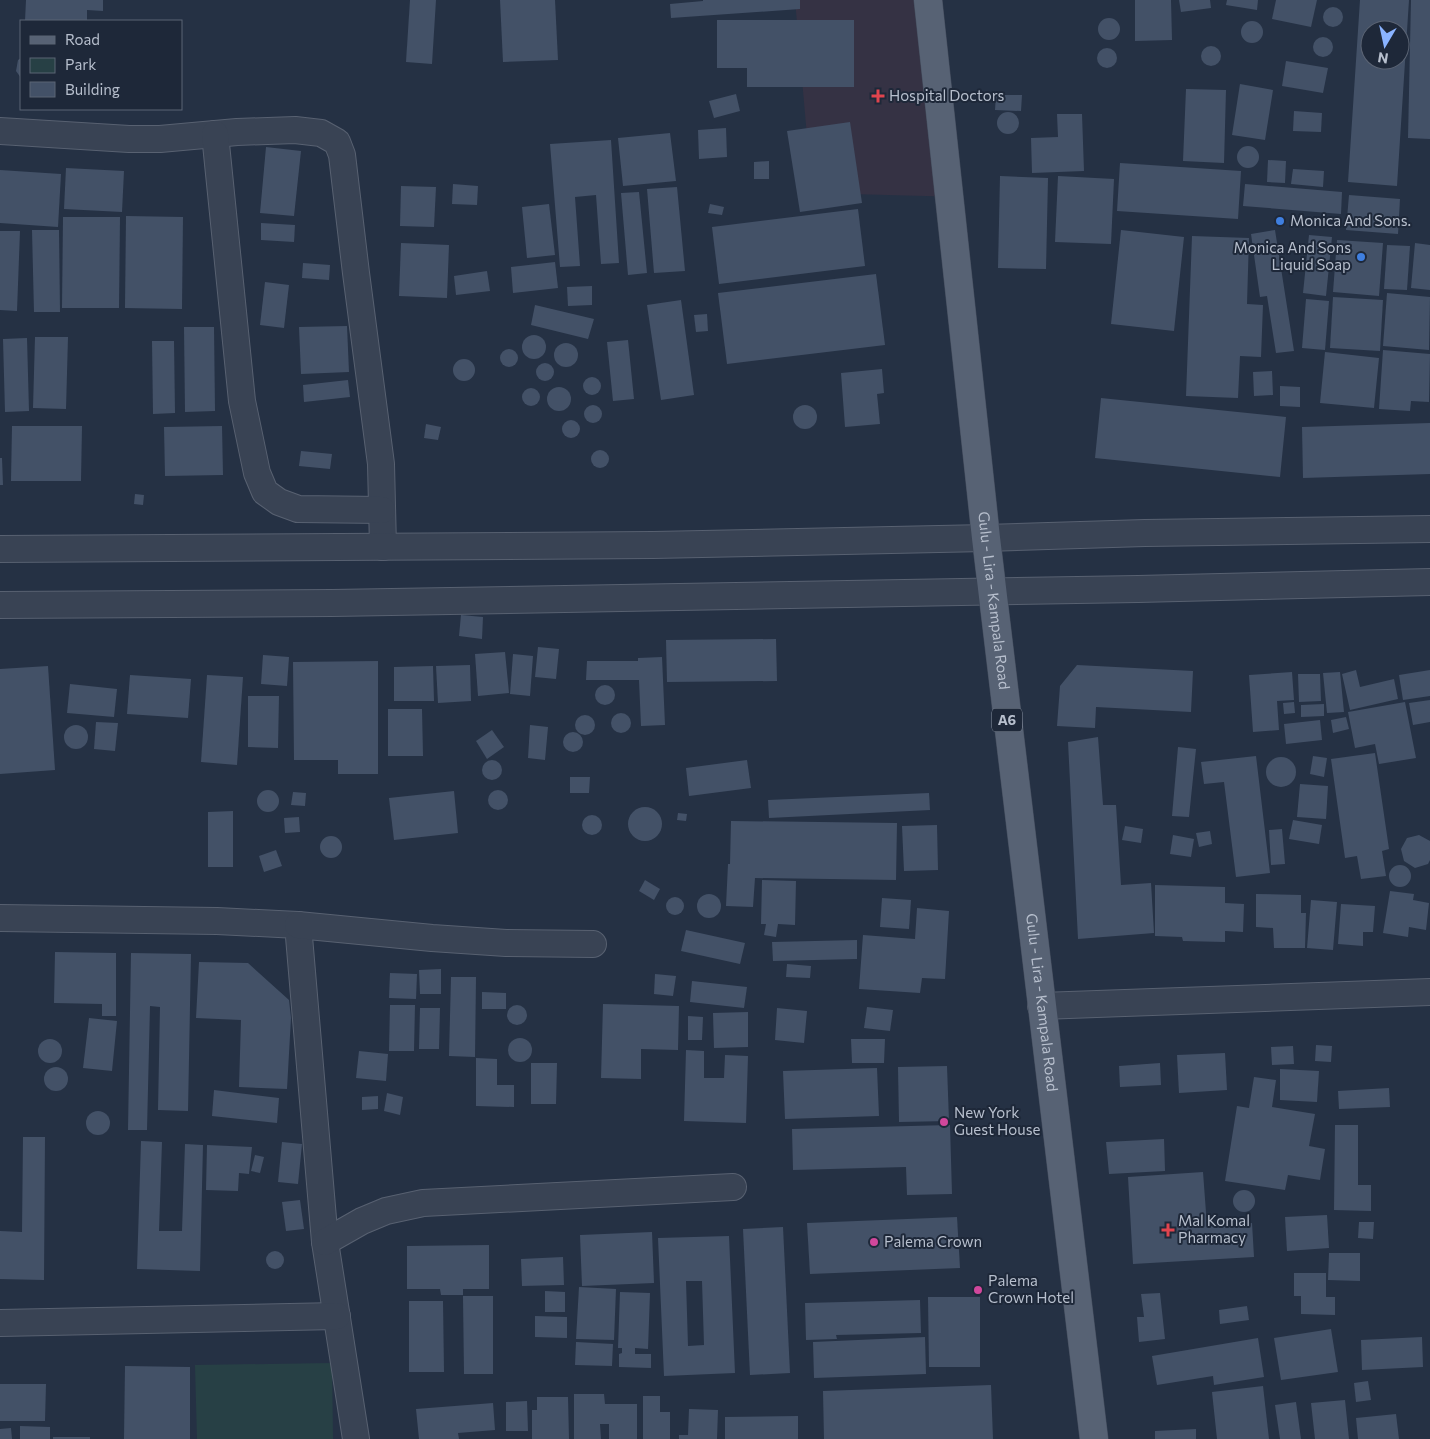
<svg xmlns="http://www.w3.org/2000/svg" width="1430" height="1439" viewBox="0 0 1430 1439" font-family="Commissioner,sans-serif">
	<rect width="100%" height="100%" fill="#253144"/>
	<path fill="#353244" d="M795 0H942L963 197 812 193Z"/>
	<path fill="#274045" d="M332 1363 333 1439H197L195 1365Z"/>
	<g fill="#435167" fill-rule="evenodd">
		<path d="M26 0H103V11L87 10V21H25Z"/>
		<path d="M410 0H436L432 64 406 62Z"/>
		<path d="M500 0H555L558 60 503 62Z"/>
		<path d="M703 0H800V9L671 18 670 4 703 1Z"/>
		<path d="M1135 0H1171L1172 40 1135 41Z"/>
		<path d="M1179 0H1210L1211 8 1181 12Z"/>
		<path d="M1227 0H1258L1257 10 1226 5Z"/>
		<path d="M1276 0H1317L1311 27 1272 19Z"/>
		<path d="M1360 0H1409L1397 186 1348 182ZM1370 30H1400V60H1370Z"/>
		<path d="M1411 0H1430V139L1408 138Z"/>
		<circle cx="1333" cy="17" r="10"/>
		<circle cx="1109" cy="29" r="11"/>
		<path d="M717 20H854V87H747V68H717Z"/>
		<circle cx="1252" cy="32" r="11"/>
		<circle cx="1323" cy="47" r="10"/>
		<circle cx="1211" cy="56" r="10"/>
		<circle cx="1107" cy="58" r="10"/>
		<path d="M21 58V78L16 71 18 60Z"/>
		<path d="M1286 61 1328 68 1323 93 1282 86Z"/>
		<path d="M1240 84 1273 90 1265 140 1232 135Z"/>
		<path d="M1186 89 1226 90 1224 163 1183 161Z"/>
		<path d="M736 94 740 111 714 118 709 101Z"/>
		<path d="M996 95H1022L1021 111 995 110Z"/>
		<path d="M1294 111 1322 113 1321 132 1293 131Z"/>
		<circle cx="1008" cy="123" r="11"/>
		<path d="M1057 114H1082L1084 171 1032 173 1031 138 1058 137Z"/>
		<path d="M850 122 862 203 800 212 787 131Z"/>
		<path d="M726 128 727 157 699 159 698 130Z"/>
		<path d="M670 133 676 181 623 186 618 138Z"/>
		<path d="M611 140 619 263 601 264 596 195 575 197 580 266 560 267 550 144Z"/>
		<circle cx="1248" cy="157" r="11"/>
		<path d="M266 147 301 151 294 216 260 213Z"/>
		<path d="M1268 160 1286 161 1285 183 1267 182Z"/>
		<path d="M769 161V179H754V162Z"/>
		<path d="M1120 163 1241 171 1238 219 1117 211Z"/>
		<path d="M66 168 124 171 122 212 64 209Z"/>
		<path d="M1293 169 1324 171 1323 187 1291 184Z"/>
		<path d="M0 170 61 174 58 227 0 223Z"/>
		<path d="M1000 176 1048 178 1046 269 998 268Z"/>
		<path d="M1058 176 1114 179 1111 244 1055 242Z"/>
		<path d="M453 184 478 186 477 205 452 204Z"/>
		<path d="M1245 184 1342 192 1341 214 1243 206Z"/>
		<path d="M401 186 436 187 434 227 400 226Z"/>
		<path d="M677 187 685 271 654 273 647 189Z"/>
		<path d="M639 192 647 273 628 275 621 193Z"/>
		<path d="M1349 195 1400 199 1398 234 1346 230Z"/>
		<path d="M549 204 555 255 527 258 522 207Z"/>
		<path d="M710 204 724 207 722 215 708 213Z"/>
		<path d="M858 209 865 266 719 284 712 227Z"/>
		<path d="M126 216 183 217 182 309 125 308Z"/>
		<path d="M63 217H120L119 308H62Z"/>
		<path d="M261 223 295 225 294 242 261 240Z"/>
		<path d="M32 230H59L60 312H34Z"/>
		<path d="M1121 230 1184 237 1174 331 1111 324Z"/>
		<path d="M1275 230 1294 351 1276 353 1267 296 1260 297 1251 234Z"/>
		<path d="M0 231H20L17 311 0 310Z"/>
		<path d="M1309 235 1332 237 1326 296 1303 293Z"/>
		<path d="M1192 236 1249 238 1247 304 1263 305 1261 357 1240 356 1238 398 1186 396Z"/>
		<path d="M1337 240 1383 243 1379 296 1333 292Z"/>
		<path d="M401 243 449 245 447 298 399 296Z"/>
		<path d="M1415 243 1430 245V290L1411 288Z"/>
		<path d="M1387 245 1410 246 1407 290 1384 289Z"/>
		<path d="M555 262 558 288 513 293 511 267Z"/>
		<path d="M303 263 330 265 329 280 302 278Z"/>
		<path d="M487 271 490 291 456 295 454 276Z"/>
		<path d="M876 274 885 345 727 364 718 293Z"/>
		<path d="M265 282 289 285 284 328 260 325Z"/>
		<path d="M592 286V305L568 306 567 287Z"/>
		<path d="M1387 293 1430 297 1429 350 1383 346Z"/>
		<path d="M1333 297 1383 300 1380 351 1330 348Z"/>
		<path d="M1306 299 1329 301 1325 350 1302 348Z"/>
		<path d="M681 300 694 395 661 400 647 305Z"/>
		<path d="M535 305 594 319 588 339 531 325Z"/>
		<path d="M707 314 708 331 696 332 694 315Z"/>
		<path d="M347 326 349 372 301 374 299 327Z"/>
		<path d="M184 327H214L215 411 185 412Z"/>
		<circle cx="534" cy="347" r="12"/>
		<path d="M35 337H68L66 409 33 408Z"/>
		<path d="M27 338 29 411 5 412 3 339Z"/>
		<path d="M628 340 634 399 613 401 607 342Z"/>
		<path d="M152 341H174L175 413 153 414Z"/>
		<circle cx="566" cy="355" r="12"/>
		<circle cx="509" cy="358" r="9"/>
		<path d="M1383 350 1430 354 1429 402 1411 401 1410 411 1379 409Z"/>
		<path d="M1325 352 1379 358 1374 408 1320 403Z"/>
		<circle cx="464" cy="370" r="11"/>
		<circle cx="545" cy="372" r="9"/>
		<path d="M882 369 884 393 877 394 880 424 845 427 841 373Z"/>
		<path d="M1272 371 1273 395 1254 396 1253 372Z"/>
		<circle cx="592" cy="386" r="9"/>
		<path d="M348 380 350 397 304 402 303 385Z"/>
		<path d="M1280 386 1300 387V407L1280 406Z"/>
		<circle cx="559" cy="399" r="12"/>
		<circle cx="531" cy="397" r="9"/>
		<path d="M1101 398 1286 417 1280 477 1095 458Z"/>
		<circle cx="805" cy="417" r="12"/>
		<circle cx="593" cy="414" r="9"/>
		<circle cx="571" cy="429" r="9"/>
		<path d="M1430 423V474L1303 478 1302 427Z"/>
		<path d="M426 424 441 427 438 440 424 438Z"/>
		<path d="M12 426H82L81 481H11Z"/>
		<path d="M222 426 223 475 165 476 164 427Z"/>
		<circle cx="600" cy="459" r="9"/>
		<path d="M301 451 332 454 330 469 299 466Z"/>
		<path d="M0 458H2L3 485H0Z"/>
		<path d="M135 494 144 495 143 505 134 504Z"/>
		<path d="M461 615 483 617 482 639 459 636Z"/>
		<path d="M776 639 777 681 667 682 666 640Z"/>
		<path d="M538 647 559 649 556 679 535 677Z"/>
		<path d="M505 652 509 693 478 696 475 654Z"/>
		<path d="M513 654 533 656 530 696 510 694Z"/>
		<path d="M263 655 289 657 287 686 261 684Z"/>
		<path d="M662 657 665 725 641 726 639 680H586L587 661H638V658Z"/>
		<path d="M378 661V774H338V760H294L293 662Z"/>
		<path d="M470 665 471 701 438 703 436 666Z"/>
		<path d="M1077 665 1193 671 1191 712 1096 707 1095 728 1057 726 1060 686Z"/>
		<path d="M48 666 55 770 0 774V669Z"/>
		<path d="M433 666 434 701H394V667Z"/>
		<path d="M1356 670 1360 687 1394 679 1398 699 1350 710 1342 674Z"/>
		<path d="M1430 670V696L1403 700 1399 675Z"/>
		<path d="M1292 672 1294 700 1277 701 1279 730 1253 732 1249 675Z"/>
		<path d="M1340 672 1344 712 1327 713 1323 673Z"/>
		<path d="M1298 674H1320L1321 701 1299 702Z"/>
		<path d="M130 675 191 679 188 718 127 714Z"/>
		<path d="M207 675 243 677 237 765 201 762Z"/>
		<path d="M70 684 117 689 114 717 67 713Z"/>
		<circle cx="605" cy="695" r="10"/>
		<path d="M248 696H279L278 748 248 747Z"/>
		<path d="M1430 700V722L1413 725 1409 703Z"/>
		<path d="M1294 702 1295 713 1284 714 1283 703Z"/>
		<path d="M1405 702 1416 758 1379 764 1375 744 1355 748 1348 712Z"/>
		<path d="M1324 704V716L1301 717V705Z"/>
		<path d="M388 709H422L423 756H388Z"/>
		<circle cx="621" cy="723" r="10"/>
		<circle cx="585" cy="725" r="10"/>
		<path d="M1346 717 1349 729 1333 733 1331 720Z"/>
		<path d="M1320 720 1322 740 1286 744 1284 724Z"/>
		<path d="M96 722 118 723 115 751 94 749Z"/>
		<circle cx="76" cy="737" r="12"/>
		<path d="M530 725 548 727 545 760 528 758Z"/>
		<path d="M492 730 504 747 487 759 476 741Z"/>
		<circle cx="573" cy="742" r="10"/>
		<path d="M1098 737 1103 805H1116L1121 885 1151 883 1154 933 1078 939 1068 742Z"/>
		<path d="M1178 747 1196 749 1189 817 1172 816Z"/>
		<path d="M1375 753 1389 849 1382 851 1386 876 1361 879 1357 856 1345 858 1331 759Z"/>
		<path d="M1256 756 1270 873 1236 877 1224 782 1204 784 1201 762Z"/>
		<path d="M1313 756 1327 758 1324 777 1310 774Z"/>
		<circle cx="1281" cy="772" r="15"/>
		<path d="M747 760 751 788 689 796 686 768Z"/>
		<circle cx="492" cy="770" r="10"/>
		<path d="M570 777H590L589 793H570Z"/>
		<path d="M1300 784 1328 786 1326 819 1297 817Z"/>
		<circle cx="498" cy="800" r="10"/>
		<circle cx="268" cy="801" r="11"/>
		<path d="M454 791 458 833 394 840 389 798Z"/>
		<path d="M293 792 306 793 305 806 291 805Z"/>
		<path d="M929 793 930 810 769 818 768 800Z"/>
		<circle cx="645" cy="824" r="17"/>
		<path d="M233 811V867H208V812Z"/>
		<path d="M678 813 687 814 686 821 677 820Z"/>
		<circle cx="592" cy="825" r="10"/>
		<path d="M299 817 300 832 285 833 284 818Z"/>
		<path d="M1293 820 1322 825 1319 844 1289 839Z"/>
		<path d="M731 821 897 823 896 880 755 878 753 907 726 906 728 864H730Z"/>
		<path d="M937 825 938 870 904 871 902 826Z"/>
		<path d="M1125 826 1143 829 1141 843 1122 840Z"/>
		<path d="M1282 829 1285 864 1271 865 1269 830Z"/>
		<path d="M1210 831 1212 844 1199 847 1196 833Z"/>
		<path d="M1173 835 1194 839 1191 857 1170 854Z"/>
		<path d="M1419 835 1430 841V860L1428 864 1415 868 1404 861 1401 849 1407 838Z"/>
		<circle cx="331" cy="847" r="11"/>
		<path d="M276 850 282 866 264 872 259 856Z"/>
		<circle cx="1400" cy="876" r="11"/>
		<path d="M645 880 660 889 654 900 639 891Z"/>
		<path d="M762 880 796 881 795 925 778 924 776 937 764 935 766 924H761Z"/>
		<path d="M1155 885 1225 887V903L1244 904 1243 932 1225 931V942L1183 941 1182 937 1155 936Z"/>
		<path d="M1390 891 1414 894 1413 900 1429 903 1426 930 1409 927 1408 937 1383 933Z"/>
		<circle cx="709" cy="906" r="12"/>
		<path d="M1256 894 1301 895V913H1306L1305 948H1274L1273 928 1256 927Z"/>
		<circle cx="675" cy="906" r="9"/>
		<path d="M882 898 911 900 909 929 880 927Z"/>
		<path d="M1311 900 1337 902 1333 950 1307 948Z"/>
		<path d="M1341 904 1375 906 1373 932H1363V946L1338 944Z"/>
		<path d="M917 908 949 911 945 979 922 978 920 993 859 989 863 935 915 939Z"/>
		<path d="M686 930 745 943 740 964 681 951Z"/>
		<path d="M857 940V959L773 961 772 942Z"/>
		<path d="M55 952 116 953V1016H102V1004L54 1003Z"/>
		<path d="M131 953 191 954 188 1111 158 1110 160 1007 150 1006 147 1130H128Z"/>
		<path d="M199 962 248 963 289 1000 291 1018 287 1089 239 1087 241 1020 196 1018Z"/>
		<path d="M787 964 811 966 810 978 786 977Z"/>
		<path d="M441 969V994H420L419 970Z"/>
		<path d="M390 973 417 974 416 999 389 998Z"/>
		<path d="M655 974 676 976 673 996 654 994Z"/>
		<path d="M451 977H476L475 1057 449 1056Z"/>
		<path d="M692 981 747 987 744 1008 690 1002Z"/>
		<path d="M482 992 506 993V1009H482Z"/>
		<path d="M603 1004 679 1006 678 1050 641 1049V1079L601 1078Z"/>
		<path d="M390 1005H415L414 1051H389Z"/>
		<circle cx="517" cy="1015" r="10"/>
		<path d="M867 1007 893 1010 890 1031 864 1028Z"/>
		<path d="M420 1008H440L439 1049H419Z"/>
		<path d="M777 1008 807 1011 804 1043 775 1040Z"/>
		<path d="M748 1012V1047L714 1048 713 1013Z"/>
		<path d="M688 1016 703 1017 702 1040H688Z"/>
		<path d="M89 1018 117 1021 112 1071 83 1068Z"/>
		<circle cx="520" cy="1050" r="12"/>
		<circle cx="50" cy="1051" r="12"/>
		<path d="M851 1039H885L884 1063H852Z"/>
		<path d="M1316 1045 1332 1046 1331 1062 1315 1061Z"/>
		<path d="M1293 1046 1294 1064 1272 1065 1271 1047Z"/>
		<path d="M686 1050 704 1051V1078H724L725 1055 748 1056 746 1123 684 1121Z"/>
		<path d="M359 1051 388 1054 386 1081 356 1078Z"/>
		<path d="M1225 1053 1227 1090 1179 1093 1177 1055Z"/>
		<path d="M476 1058 497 1059V1085H514V1107L476 1106Z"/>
		<path d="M531 1063H557L556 1104H531Z"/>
		<path d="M1160 1063 1161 1085 1120 1087 1119 1066Z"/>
		<path d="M947 1066 949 1121 899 1122 898 1067Z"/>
		<circle cx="56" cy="1079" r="12"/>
		<path d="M877 1068 879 1116 785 1119 783 1071Z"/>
		<path d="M1280 1069 1319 1071 1317 1102 1280 1100Z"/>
		<path d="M1254 1077 1276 1080 1272 1107 1315 1114 1309 1146 1325 1149 1320 1180 1288 1175 1285 1190 1225 1181 1237 1106 1249 1108Z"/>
		<path d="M1389 1088 1390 1107 1339 1109 1338 1091Z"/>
		<path d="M214 1090 279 1098 277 1123 212 1116Z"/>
		<path d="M387 1093 403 1097 400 1115 384 1111Z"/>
		<path d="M378 1096V1109L362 1110V1097Z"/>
		<circle cx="98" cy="1123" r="12"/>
		<path d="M950 1125 952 1194 907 1195 906 1167 793 1170 792 1129Z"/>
		<path d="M1335 1125H1358V1185H1371V1211L1334 1210Z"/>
		<path d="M23 1137H45L44 1280 0 1279V1231L22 1232Z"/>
		<path d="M1164 1139 1165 1171 1109 1174 1106 1142Z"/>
		<path d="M141 1141 162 1142 159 1231H182L185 1144 203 1145 200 1271 137 1269Z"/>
		<path d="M282 1142 302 1144 298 1184 278 1182Z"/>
		<path d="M207 1145 252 1147 249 1174 239 1173 238 1191 206 1190Z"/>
		<path d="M255 1155 264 1157 260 1173 251 1171Z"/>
		<path d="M1203 1172 1207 1226 1252 1223 1254 1257 1133 1264 1128 1177Z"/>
		<circle cx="1244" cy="1201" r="11"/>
		<path d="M300 1200 304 1229 286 1231 282 1202Z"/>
		<path d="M1327 1215 1329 1248 1287 1251 1285 1217Z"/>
		<path d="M957 1217 960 1268 810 1274 807 1223Z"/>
		<path d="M1359 1222H1374L1373 1239 1358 1238Z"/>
		<path d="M783 1227 790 1373 750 1375 743 1229Z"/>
		<path d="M652 1232 654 1283 582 1286 580 1235Z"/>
		<path d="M729 1236 735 1373 664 1376 658 1238ZM686 1281H702L704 1345 688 1346Z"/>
		<path d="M489 1245V1289H463V1295H441L440 1289H407V1246Z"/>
		<circle cx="275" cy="1260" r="9"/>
		<path d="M1329 1253H1360V1281L1328 1280Z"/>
		<path d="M563 1257 564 1285 522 1286 521 1259Z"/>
		<path d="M1294 1273H1326V1297H1335V1315L1301 1314V1296H1294Z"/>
		<path d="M579 1287 616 1289 614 1340 576 1339Z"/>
		<path d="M545 1291 565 1292V1312H545Z"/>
		<path d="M620 1292 650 1293 648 1349 635 1348V1354H651V1368L619 1367V1354L622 1353V1348H618Z"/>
		<path d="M1160 1293 1165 1339 1139 1342 1137 1317H1144L1141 1294Z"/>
		<path d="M463 1296H493V1374H464Z"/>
		<path d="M928 1297H980V1367H929Z"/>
		<path d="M920 1300 921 1333 836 1335 837 1339 806 1340 805 1303Z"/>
		<path d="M409 1301H443L444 1372H409Z"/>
		<path d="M1247 1306 1249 1320 1220 1324 1219 1310Z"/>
		<path d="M535 1316 567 1317V1338L535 1337Z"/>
		<path d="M1331 1329 1338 1372 1281 1380 1274 1338Z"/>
		<path d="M925 1337 926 1374 814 1378 813 1342Z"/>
		<path d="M1422 1337 1423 1367 1362 1370 1361 1340Z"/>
		<path d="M1258 1338 1264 1377 1214 1385 1213 1376 1157 1385 1152 1356Z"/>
		<path d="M576 1342 613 1344 612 1366 575 1365Z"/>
		<path d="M125 1366 190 1367V1439H124Z"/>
		<path d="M1368 1381 1371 1400 1356 1402 1354 1383Z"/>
		<path d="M0 1384H46L45 1421H0Z"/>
		<path d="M991 1385 993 1439H824L823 1391Z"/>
		<path d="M1263 1386 1269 1439H1217L1212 1392Z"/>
		<path d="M574 1394H604L605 1404H637V1439H609V1424H600L601 1439H574Z"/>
		<path d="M643 1396H660V1412H670V1439H643Z"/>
		<path d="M537 1397H568L569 1439H532V1410H537Z"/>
		<path d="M1345 1400 1349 1439H1315L1311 1403Z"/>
		<path d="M527 1401 528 1431H506V1402Z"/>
		<path d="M1296 1402 1301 1439H1280L1275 1405Z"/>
		<path d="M493 1403 495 1430 458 1433 459 1439H419L416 1409Z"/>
		<path d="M689 1409 718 1410 717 1439H679V1435H688Z"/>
		<path d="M1396 1414 1399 1439H1358L1356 1418Z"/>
		<path d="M798 1416V1439H725V1417Z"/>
		<path d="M20 1426 50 1427V1439H20Z"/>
		<path d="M11 1428 12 1439H0V1429Z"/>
		<path d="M1196 1429V1439H1155V1431Z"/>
		<rect x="53" y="1437" width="37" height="2"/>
	</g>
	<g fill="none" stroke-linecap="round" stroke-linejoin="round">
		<g stroke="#586171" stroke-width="28">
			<g id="minor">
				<path d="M0 131 129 139H160L237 132 295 130 321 133 337 142 342 155 356 273 381 464 383 547"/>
				<path d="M215 134 242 401 257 473 265 492 279 502 298 509 382 510"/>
				<path d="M0 549 653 545 986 538 1145 533 1430 529"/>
				<path d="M0 605 332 603 1138 589 1430 582"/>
				<path d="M0 918 217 921 298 925 325 1242 356 1439"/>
				<path d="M298 925 432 938 506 943 593 944"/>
				<path d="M1041 1006 1430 992"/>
				<path d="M325 1242 362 1221 386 1211 423 1203 733 1187"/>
				<path d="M0 1323 337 1316"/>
			</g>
		</g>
		<g stroke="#434c5d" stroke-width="29">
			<g id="primary">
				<path id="s1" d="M928 0 986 538 1094 1439"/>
			</g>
		</g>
		<use href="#minor" stroke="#394354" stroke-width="26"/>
		<use href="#primary" stroke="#576274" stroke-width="28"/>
	</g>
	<g fill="#e0444e" stroke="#1e2839" stroke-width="2">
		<path d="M875.5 88.5h5v5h5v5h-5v5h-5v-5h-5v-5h5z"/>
		<path d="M1165.5 1222.5h5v5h5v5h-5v5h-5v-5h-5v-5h5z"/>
	</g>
	<g fill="#3f7fe0" stroke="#1e2839" stroke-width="2">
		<circle cx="1280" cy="221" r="5"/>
		<circle cx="1361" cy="257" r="5"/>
	</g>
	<g fill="#d1479c" stroke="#1e2839" stroke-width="2">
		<circle cx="944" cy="1122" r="5"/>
		<circle cx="874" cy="1242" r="5"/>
		<circle cx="978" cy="1290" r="5"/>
	</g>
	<g text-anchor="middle" stroke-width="4" stroke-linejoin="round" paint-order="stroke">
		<rect fill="#1e2839" stroke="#8992a1" stroke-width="1" x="992" y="708.5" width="30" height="23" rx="4"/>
		<g font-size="14" font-weight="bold" fill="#b7bfcd">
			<text x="1007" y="725">A6</text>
		</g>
		<g font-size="15" fill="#b7bfcd" stroke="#1e2839" text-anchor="start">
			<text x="889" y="101">Hospital Doctors</text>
			<text x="1290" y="226">Monica And Sons.</text>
			<text x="1351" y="253" text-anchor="end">Monica And Sons<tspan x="1351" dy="17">Liquid Soap</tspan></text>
			<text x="954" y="1118">New York<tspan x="954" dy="17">Guest House</tspan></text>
			<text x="1178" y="1226">Mal Komal<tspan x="1178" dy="17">Pharmacy</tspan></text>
			<text x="884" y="1247">Palema Crown</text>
			<text x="988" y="1286">Palema<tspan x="988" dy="17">Crown Hotel</tspan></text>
		</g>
		<g font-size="15" fill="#b7bfcd" stroke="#1e2839">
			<text dy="5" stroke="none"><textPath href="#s1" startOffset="604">Gulu - Lira - Kampala Road</textPath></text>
			<text dy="5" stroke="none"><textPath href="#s1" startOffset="1009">Gulu - Lira - Kampala Road</textPath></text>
		</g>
	</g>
	<rect x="20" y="20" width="162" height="90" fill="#1e2839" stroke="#5b6474"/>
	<rect x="30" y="36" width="25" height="8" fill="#576274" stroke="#5b6474"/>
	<text x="65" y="45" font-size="15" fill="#b7bfcd">Road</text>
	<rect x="30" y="58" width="25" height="15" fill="#274045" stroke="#5b6474"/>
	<text x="65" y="70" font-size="15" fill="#b7bfcd">Park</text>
	<rect x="30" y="82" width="25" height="15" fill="#435167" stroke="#5b6474"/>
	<text x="65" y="95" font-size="15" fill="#b7bfcd">Building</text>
	<g transform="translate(1385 45) rotate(189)"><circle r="24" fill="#1e2839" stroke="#5b6474"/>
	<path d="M0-4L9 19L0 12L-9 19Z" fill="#8ab3ff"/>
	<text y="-8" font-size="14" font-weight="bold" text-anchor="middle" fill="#b7bfcd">N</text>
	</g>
</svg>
